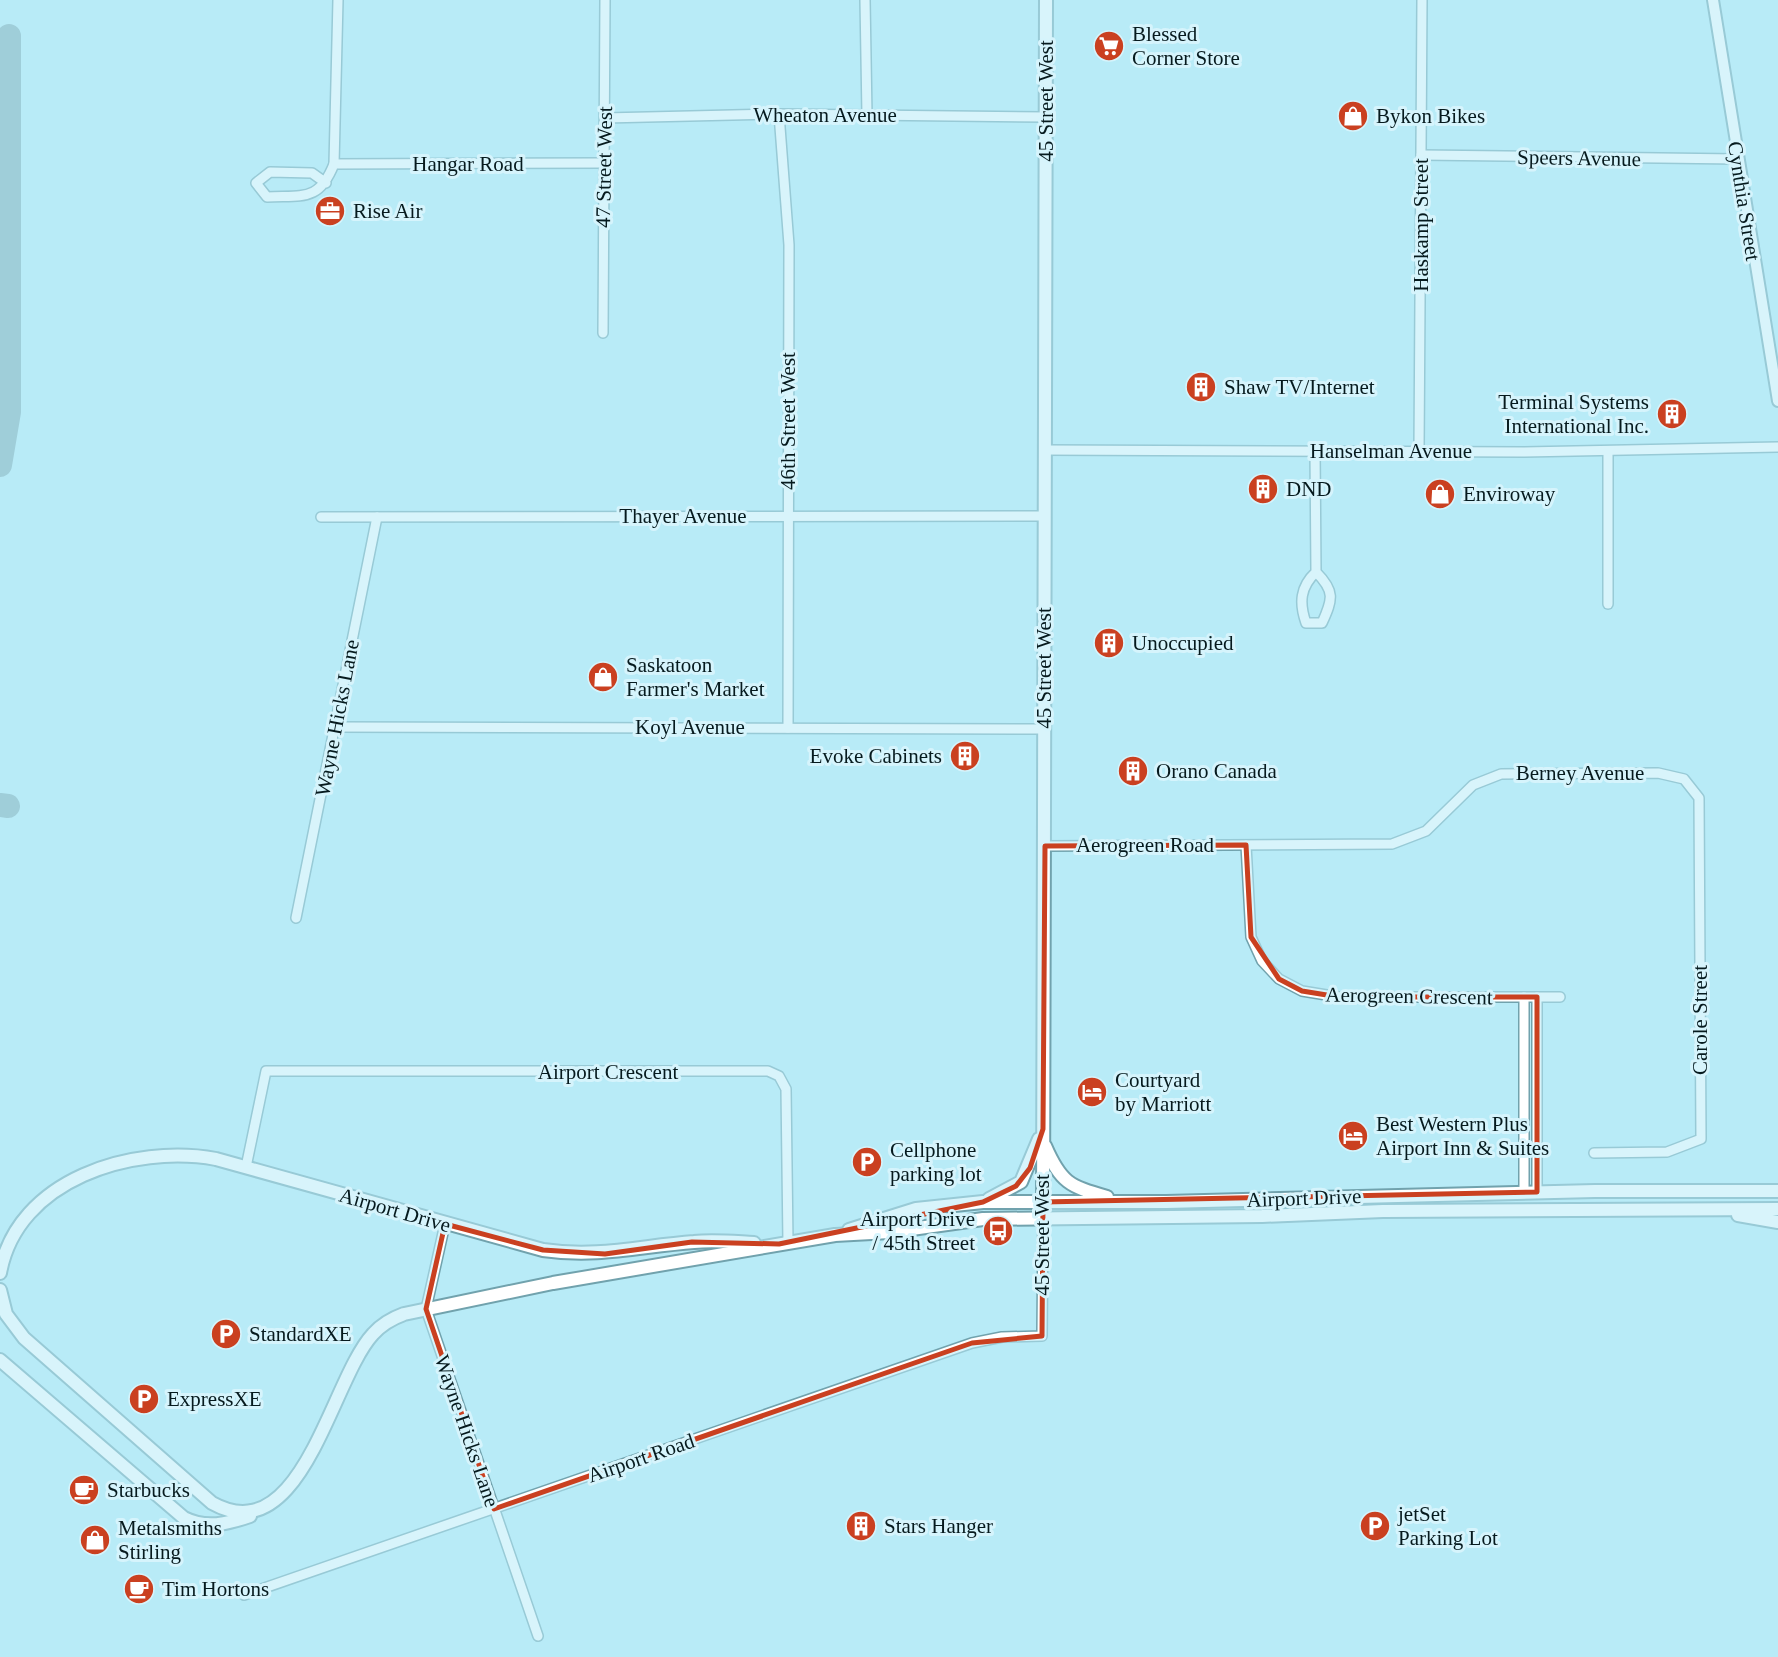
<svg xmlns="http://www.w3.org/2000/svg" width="1778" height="1657" viewBox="0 0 1778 1657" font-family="'Times New Roman',serif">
	<rect width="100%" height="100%" fill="#b8ebf7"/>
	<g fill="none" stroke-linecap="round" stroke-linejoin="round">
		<g stroke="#82abb4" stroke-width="24">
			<path d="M0 465 9 412V36"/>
			<path d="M0 805 8 806"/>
		</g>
		<g stroke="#71a2ad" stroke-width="12">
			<g id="minor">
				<path d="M865 0 867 115"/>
				<path d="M779 114 789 245 788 728"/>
				<path d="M605 118 779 114 1046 117"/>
				<path d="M1421 155 1737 159"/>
				<path d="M334 164 338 0"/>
				<path d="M326 183 312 173 270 172 256 183 267 197C303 195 319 202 334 164L603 163"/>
				<path d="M603 333 605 0"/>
				<path d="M1045 450 1524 452 1778 447"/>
				<path d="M1419 450 1422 0"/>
				<path d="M1315 451 1316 572C1300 587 1299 603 1306 623H1322C1333 599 1335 591 1316 572"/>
				<path d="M1608 451V604"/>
				<path d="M321 517 1045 516"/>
				<path d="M336 727 1044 729"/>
				<path d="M1246 845 1251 937 1262 961 1279 979 1302 991 1339 997H1560"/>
				<path d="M1045 846 1392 844 1426 831 1473 785 1501 774 1658 773 1684 779 1699 798 1701 1139 1667 1152 1594 1153"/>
				<path d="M296 918 377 517"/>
				<path d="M1524 997V1193"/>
				<path d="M1537 997V1192"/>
				<path d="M246 1167 266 1071H768L779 1076 786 1089 788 1243"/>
				<path d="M445 1224 426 1309 538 1636"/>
				<path d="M244 1595 972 1343 1002 1337 1042 1336 1043 1218"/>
			</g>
		</g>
		<g stroke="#71a2ad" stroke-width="14">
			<path id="tertiary" d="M1713 0 1778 401"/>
		</g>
		<g stroke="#71a2ad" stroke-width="16">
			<g id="secondary">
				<path d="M1045 1146C1061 1183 1069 1186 1107 1197"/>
				<path d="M989 1199 1021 1182 1039 1139"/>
				<path d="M1738 1215 1778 1222"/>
				<path d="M1043 1218 1046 0"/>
				<path d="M849 1230 916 1209 983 1202H1166L1595 1191H1778"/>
				<path d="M0 1273C17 1179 133 1144 216 1159L543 1250C598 1258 640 1246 694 1242 714 1240 734 1242 754 1243"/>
				<path d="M0 1290 6 1314 24 1338 212 1503C302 1553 331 1379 373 1334 381 1325 393 1318 404 1314L553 1283 835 1235 890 1232 983 1219 1262 1216 1383 1211 1778 1209"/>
				<path d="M0 1360 184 1518C206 1529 227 1524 250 1516"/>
			</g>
		</g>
		<use href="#minor" stroke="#fff" stroke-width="9"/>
		<use href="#tertiary" stroke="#fff" stroke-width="10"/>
		<use href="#secondary" stroke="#fff" stroke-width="12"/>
	</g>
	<path d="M0 0H1778V1657H0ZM1246 845 1251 937 1279 979 1302 991 1339 997H1537V1192L1043 1202 1042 1336 972 1343 494 1509 426 1309 445 1224 543 1250 605 1254 692 1242 779 1244 983 1202 1016 1186 1030 1168 1043 1129 1045 846Z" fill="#b8ebf7" fill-opacity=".55" fill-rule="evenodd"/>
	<path fill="none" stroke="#ca4020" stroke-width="5" stroke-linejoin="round" d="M1246 845 1251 937 1279 979 1302 991 1339 997H1537V1192L1043 1202 1042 1336 972 1343 494 1509 426 1309 445 1224 543 1250 605 1254 692 1242 779 1244 983 1202 1016 1186 1030 1168 1043 1129 1045 846Z"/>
	<defs>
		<g id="supermarket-disc" transform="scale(1.575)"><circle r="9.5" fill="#ca4020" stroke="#d6f4fc"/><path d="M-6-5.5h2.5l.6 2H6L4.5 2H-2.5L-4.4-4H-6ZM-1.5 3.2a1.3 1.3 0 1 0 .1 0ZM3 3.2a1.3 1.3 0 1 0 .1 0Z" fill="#fff"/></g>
		<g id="shop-disc" transform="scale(1.575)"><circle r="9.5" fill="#ca4020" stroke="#d6f4fc"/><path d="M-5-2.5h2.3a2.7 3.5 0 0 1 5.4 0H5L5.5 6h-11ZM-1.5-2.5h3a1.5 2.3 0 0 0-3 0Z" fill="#fff"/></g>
		<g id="office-disc" transform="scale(1.575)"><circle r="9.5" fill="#ca4020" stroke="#d6f4fc"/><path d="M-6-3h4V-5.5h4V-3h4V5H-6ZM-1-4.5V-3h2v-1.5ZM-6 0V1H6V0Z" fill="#fff"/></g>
		<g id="building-disc" transform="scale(1.575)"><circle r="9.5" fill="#ca4020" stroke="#d6f4fc"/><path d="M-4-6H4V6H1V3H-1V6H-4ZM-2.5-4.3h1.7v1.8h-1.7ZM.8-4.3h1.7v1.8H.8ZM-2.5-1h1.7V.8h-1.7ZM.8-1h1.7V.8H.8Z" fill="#fff"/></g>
		<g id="hotel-disc" transform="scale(1.575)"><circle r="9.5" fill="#ca4020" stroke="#d6f4fc"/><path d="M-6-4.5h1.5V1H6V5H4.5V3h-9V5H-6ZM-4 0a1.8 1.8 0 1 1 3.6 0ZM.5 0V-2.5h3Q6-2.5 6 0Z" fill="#fff"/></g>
		<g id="parking-disc" transform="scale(1.575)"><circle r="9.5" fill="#ca4020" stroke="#d6f4fc"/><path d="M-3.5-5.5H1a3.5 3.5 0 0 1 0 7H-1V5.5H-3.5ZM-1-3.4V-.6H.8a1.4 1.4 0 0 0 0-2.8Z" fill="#fff"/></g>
		<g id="bus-disc" transform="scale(1.575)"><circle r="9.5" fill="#ca4020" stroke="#d6f4fc"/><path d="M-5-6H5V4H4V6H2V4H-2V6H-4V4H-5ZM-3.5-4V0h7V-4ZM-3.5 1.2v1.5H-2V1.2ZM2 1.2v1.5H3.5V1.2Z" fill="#fff"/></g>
		<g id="cafe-disc" transform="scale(1.575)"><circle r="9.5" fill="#ca4020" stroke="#d6f4fc"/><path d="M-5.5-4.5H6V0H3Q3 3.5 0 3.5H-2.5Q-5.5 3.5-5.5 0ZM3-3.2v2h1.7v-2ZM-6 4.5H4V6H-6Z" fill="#fff"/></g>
	</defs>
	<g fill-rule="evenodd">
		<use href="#supermarket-disc" x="1109" y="46"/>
		<use href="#shop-disc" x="1353" y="116"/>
		<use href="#office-disc" x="330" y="211"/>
		<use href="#building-disc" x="1201" y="387"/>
		<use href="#building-disc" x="1672" y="414"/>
		<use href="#building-disc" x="1263" y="489"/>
		<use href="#shop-disc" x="1440" y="494"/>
		<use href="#building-disc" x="1109" y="643"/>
		<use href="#shop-disc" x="603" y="677"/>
		<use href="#building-disc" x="965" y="756"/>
		<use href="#building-disc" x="1133" y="771"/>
		<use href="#hotel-disc" x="1092" y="1092"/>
		<use href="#hotel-disc" x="1353" y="1136"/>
		<use href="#parking-disc" x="867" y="1162"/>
		<use href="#bus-disc" x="998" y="1231"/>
		<use href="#parking-disc" x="226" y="1334"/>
		<use href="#parking-disc" x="144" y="1399"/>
		<use href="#cafe-disc" x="84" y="1490"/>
		<use href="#building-disc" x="861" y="1526"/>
		<use href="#parking-disc" x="1375" y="1526"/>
		<use href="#shop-disc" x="95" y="1540"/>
		<use href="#cafe-disc" x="139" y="1589"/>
	</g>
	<g text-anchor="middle" stroke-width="6" stroke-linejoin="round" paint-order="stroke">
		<g font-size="21" fill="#061a1e" stroke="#d6f4fc" text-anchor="start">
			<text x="1132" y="41">Blessed<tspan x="1132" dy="24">Corner Store</tspan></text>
			<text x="1376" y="123">Bykon Bikes</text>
			<text x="353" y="218">Rise Air</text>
			<text x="1224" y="394">Shaw TV/Internet</text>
			<text x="1649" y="409" text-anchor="end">Terminal Systems<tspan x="1649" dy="24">International Inc.</tspan></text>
			<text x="1286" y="496">DND</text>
			<text x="1463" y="501">Enviroway</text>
			<text x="1132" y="650">Unoccupied</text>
			<text x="626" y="672">Saskatoon<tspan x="626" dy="24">Farmer's Market</tspan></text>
			<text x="942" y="763" text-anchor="end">Evoke Cabinets</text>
			<text x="1156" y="778">Orano Canada</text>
			<text x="1115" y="1087">Courtyard<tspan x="1115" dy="24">by Marriott</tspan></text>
			<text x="1376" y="1131">Best Western Plus<tspan x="1376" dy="24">Airport Inn &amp; Suites</tspan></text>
			<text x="890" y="1157">Cellphone<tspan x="890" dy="24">parking lot</tspan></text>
			<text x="975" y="1226" text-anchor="end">Airport Drive<tspan x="975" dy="24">/ 45th Street</tspan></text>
			<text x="249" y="1341">StandardXE</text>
			<text x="167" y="1406">ExpressXE</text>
			<text x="107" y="1497">Starbucks</text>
			<text x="1398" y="1521">jetSet<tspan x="1398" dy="24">Parking Lot</tspan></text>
			<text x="884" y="1533">Stars Hanger</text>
			<text x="118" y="1535">Metalsmiths<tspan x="118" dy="24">Stirling</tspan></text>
			<text x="162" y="1596">Tim Hortons</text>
		</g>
		<g font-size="21" fill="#061a1e" stroke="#d6f4fc">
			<text transform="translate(1046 101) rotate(-90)" y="7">45 Street West</text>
			<text x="825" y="122">Wheaton Avenue</text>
			<text transform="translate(1579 158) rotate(1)" y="7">Speers Avenue</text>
			<text x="468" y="171">Hangar Road</text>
			<text transform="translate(604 167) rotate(-89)" y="7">47 Street West</text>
			<text transform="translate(1744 201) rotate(81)" y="7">Cynthia Street</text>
			<text transform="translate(1421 225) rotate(-90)" y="7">Haskamp Street</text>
			<text transform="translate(788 421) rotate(-90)" y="7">46th Street West</text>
			<text x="1391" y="458">Hanselman Avenue</text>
			<text x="683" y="523">Thayer Avenue</text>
			<text transform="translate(1044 668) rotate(-90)" y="7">45 Street West</text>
			<text transform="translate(337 718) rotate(-79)" y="7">Wayne Hicks Lane</text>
			<text x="690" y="734">Koyl Avenue</text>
			<text x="1580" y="780">Berney Avenue</text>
			<text x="1145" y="852">Aerogreen Road</text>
			<text transform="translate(1409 996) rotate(1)" y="7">Aerogreen Crescent</text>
			<text transform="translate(1700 1020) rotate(-90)" y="7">Carole Street</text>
			<text x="608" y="1079">Airport Crescent</text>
			<text transform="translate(1304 1198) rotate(-2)" y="7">Airport Drive</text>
			<text transform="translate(395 1210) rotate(16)" y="7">Airport Drive</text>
			<text transform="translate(1042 1235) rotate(-90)" y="7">45 Street West</text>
			<text transform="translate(467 1431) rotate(71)" y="7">Wayne Hicks Lane</text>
			<text transform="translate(641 1458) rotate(-19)" y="7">Airport Road</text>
		</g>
	</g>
</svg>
